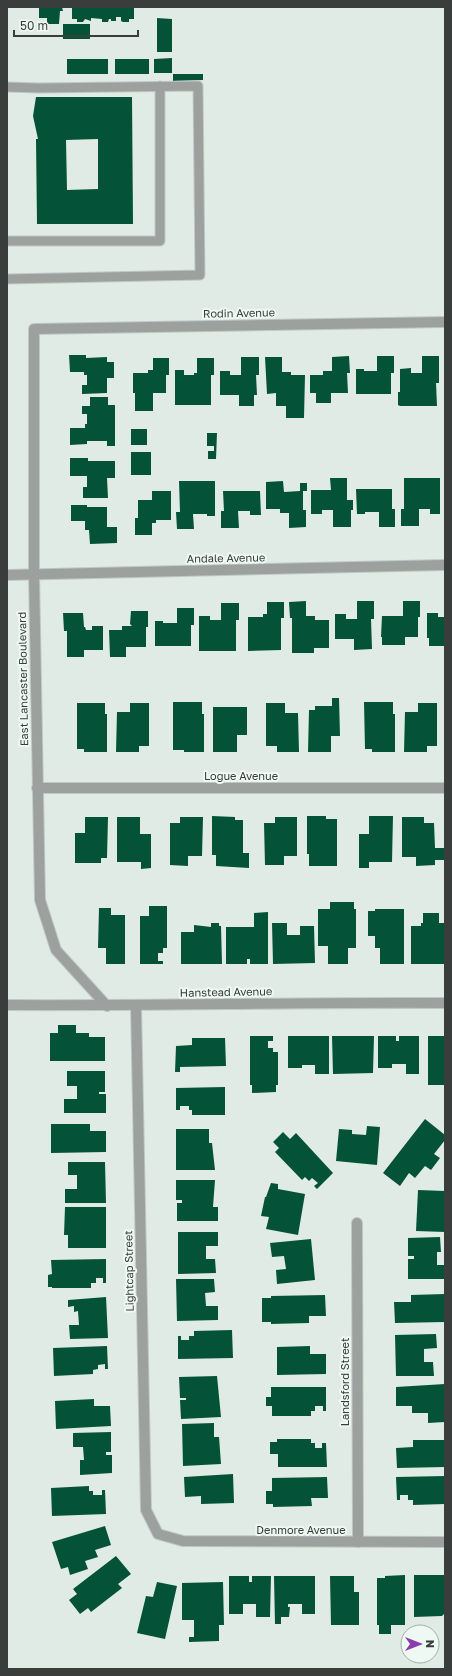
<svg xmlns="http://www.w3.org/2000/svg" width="452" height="1676" viewBox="0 0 452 1676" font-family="'Golos Text',sans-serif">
	<rect width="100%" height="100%" fill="#e0ebe6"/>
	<g fill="#045339" fill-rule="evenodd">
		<path d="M39 7H62L63 11H60L59 24H47V18H39Z"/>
		<path d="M72 7H134V19H129V22H123L121 21V17H116V21H111V19H109L108 22H102V19L91 18V21L85 19 83 22H77V19H72Z"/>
		<path d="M157 18 172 19V52H157Z"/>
		<rect x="63" y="24" width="27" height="15"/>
		<path d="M172 58V73H154V59Z"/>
		<rect x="67" y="59" width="41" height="15"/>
		<rect x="115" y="59" width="34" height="15"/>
		<path d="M173 74H203V80L173 81Z"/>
		<path d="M36 97H132L133 224H37L36 139H38L33 116ZM98 139V189L67 190 66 140Z"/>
		<path d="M69 355H86V358L107 357V362H114V378H107V393L82 394V385H87V375H84V372H70Z"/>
		<path d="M349 356 350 373H347L348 393H331V403H316V393H310V375H323V371H332V357Z"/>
		<path d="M377 356H394V373H391V394H356V369H364V371H377Z"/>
		<path d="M422 356H439V383H436L437 406H400L398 405V392H400V369L411 368V373H422Z"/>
		<path d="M241 357H259V375H256L257 395H254V406H239V395H220V371H230V375H241Z"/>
		<path d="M265 357H282V372H291V375H305L304 418H286V406H276V393L267 394Z"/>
		<path d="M153 358H169V375H166V393H153V411H135V393H133V373H148V370H153Z"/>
		<path d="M197 358H214V375H211V405H175V370H184V375H194V373H197Z"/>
		<path d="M90 397H108V405H115V446H107V441H87V444L70 445V428H85V424H87V414H82V406H90Z"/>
		<rect x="131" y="429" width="16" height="16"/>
		<path d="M207 433H217L216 459H208V451H214V446H207Z"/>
		<rect x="131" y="452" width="20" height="23"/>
		<path d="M70 458H88V461H115V478H107L108 498H83V487H87V476H70Z"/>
		<path d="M330 478H347V500H353V510H351V527H333V510H322V514H311V490H331Z"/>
		<path d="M404 478H440V514H430V509H419V526H401V509H404Z"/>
		<path d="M179 481H215V516H207V514H193L194 529H177L176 512H180Z"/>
		<path d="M283 481 284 492 300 491V483H307V491H303V510H306V527L289 528V513H280V509H266V482Z"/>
		<path d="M356 489H392V509H395V527H379V512H365V514H357Z"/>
		<path d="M152 491H171V520H156V523H152V535H135V518H138V500H152Z"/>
		<path d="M223 491H260L261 515H250V511H238L239 528H221V511H224Z"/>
		<path d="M71 505H87V507H107V527H117V543L90 544 89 530H85V521H71Z"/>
		<path d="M306 601V616H315V620H329V648H314V653H292V618H290L289 602Z"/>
		<path d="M357 601H374V619H371L372 649 354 650V639H335V614H346V619H357Z"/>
		<path d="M403 601H420V617H418V637H405V645H382V637H381L382 616H403Z"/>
		<path d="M267 602H284V618H281V650L248 651V617H263V614H267Z"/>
		<path d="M221 603H239V620H236V651H199V616H210V620H221Z"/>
		<path d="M177 608H194V625H191V646H155V621H163V623H177Z"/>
		<path d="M131 611H148V627H146V647H126V657H110L109 630H122V626H132L130 624Z"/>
		<path d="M63 613H83L84 627H85L86 630H92V626H103V650H84V657H67V631H64Z"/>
		<path d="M427 613H438V617H445V646H429V638H427Z"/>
		<path d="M332 698H339L340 736H331V752H308L309 710H315V706H332Z"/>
		<path d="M173 702H202V714H204V752H184V750H173Z"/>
		<path d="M364 702H393V714H395V752H372V749H365Z"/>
		<path d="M77 703H105V714H107V752H84V749H77Z"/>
		<path d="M130 703H149V746H139V752H116L117 712H130Z"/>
		<path d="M266 703H285V713H298L299 752H277V746H266Z"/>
		<path d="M418 703H437V746H427V752H404L405 712H418Z"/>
		<path d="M213 707H247V735H237V752H213Z"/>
		<path d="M212 816 235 817V820H243V853H249V868L216 866V855H212Z"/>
		<path d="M307 816H326V819H337V866H309V854H307Z"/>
		<path d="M369 816H393L392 862H369V868H359V834H369Z"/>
		<path d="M85 817H108L107 858H101V863H75V833H85Z"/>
		<path d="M117 817H140V834H151V868L141 869V862H117Z"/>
		<path d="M180 817H203L202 856H188V866L170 865V823H180Z"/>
		<path d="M275 817H297V856H284V865H265L264 823H275Z"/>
		<path d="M402 817H424V823H434L435 848H444V860H435V865L416 866V857H402Z"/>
		<path d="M330 902H354V909H356V948H348V964H328V946H318V909H330Z"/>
		<path d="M149 906H167V948H163V953H158V961H163V964H140V916H149Z"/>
		<path d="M99 908H111V915H125V964H106V948H98Z"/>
		<path d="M375 909H404V964H380V948H375V936H368V911H375Z"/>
		<path d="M268 912V964H250V959H247V964H226V927H254V913Z"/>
		<path d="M423 913H439V923H445V964H411V926H421V923H423Z"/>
		<path d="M211 923H219V926H221L222 964H181V932H194V925L211 927Z"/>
		<path d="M272 923H287V935H300V926H314L315 963 273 964Z"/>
		<path d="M58 1025H76V1033H89V1037H105V1061H50V1033H58Z"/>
		<path d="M250 1036H273V1041H268V1048H273V1052H278V1085H276V1092L252 1093V1085H250Z"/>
		<path d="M288 1036H329V1074H315V1065H302V1068H288Z"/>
		<path d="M332 1036H374L373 1073 333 1074Z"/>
		<path d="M378 1036H396V1041H399V1036H419V1074H406V1064H392V1068H378Z"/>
		<rect x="428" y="1036" width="17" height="49"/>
		<path d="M192 1038H225L226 1066 180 1067V1072H175L176 1046 192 1045Z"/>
		<path d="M67 1071H105V1092H99V1094H106V1113H64V1099H77V1086H67Z"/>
		<path d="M225 1087V1115H192V1110H189V1106H180V1110H176V1088Z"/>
		<path d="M425 1119 445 1135V1140L434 1154 440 1158 431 1170 425 1166 415 1178 409 1173 400 1186 383 1173Z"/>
		<path d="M51 1124H90V1131H106V1152L51 1153Z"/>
		<path d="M367 1126 380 1127 377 1165 336 1161 339 1129 352 1130V1134L366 1135Z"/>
		<path d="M176 1129H209V1143H212L215 1170H176Z"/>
		<path d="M283 1132 290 1139 296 1133 333 1173 317 1189 314 1186 318 1183 312 1178 309 1181 305 1177 302 1180 275 1152 279 1148 273 1142Z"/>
		<path d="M68 1162H105L106 1203H65V1189H77V1175H68Z"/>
		<path d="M176 1180H215L213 1207H218V1221H177V1203H182V1200H176Z"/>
		<path d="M271 1183 278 1184V1189L305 1194 298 1235 266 1229 269 1217 261 1216 265 1197H266Z"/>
		<path d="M418 1190 445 1191V1232L416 1231Z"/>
		<path d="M65 1207H106V1248H68V1235H64Z"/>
		<path d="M178 1232H218V1246H206V1259H215L216 1273 178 1274Z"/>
		<path d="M440 1237 441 1252H437V1265H445V1279H408V1259H414V1256H408V1238Z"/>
		<path d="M311 1239 315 1280 277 1284 276 1270 286 1269 284 1256 272 1257 270 1243Z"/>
		<path d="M106 1259V1283H103V1278H96V1283H91V1288H52V1287H48V1275L52 1274 51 1260Z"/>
		<path d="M176 1279H214L215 1292 205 1293 206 1306H218V1320L177 1321Z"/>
		<path d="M445 1294V1322L395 1323 394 1302H411V1295Z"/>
		<path d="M325 1295 326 1316H309V1323L271 1324V1322H262V1298H271V1296Z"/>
		<path d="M106 1297 108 1338 70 1339 69 1325H79L78 1311 74 1312V1306L68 1307V1300Z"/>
		<path d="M232 1330 233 1358 178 1359V1336H181V1340H189V1336H194V1331Z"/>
		<path d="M436 1334 437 1348 424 1349V1362H433L434 1376H396L395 1335Z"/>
		<path d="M107 1346 108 1369H105V1364L98 1365V1369L93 1370V1374L54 1376 53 1348Z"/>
		<path d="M310 1346V1354H326V1374L277 1375V1347Z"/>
		<path d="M217 1376 221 1417 181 1419 180 1400H186V1398H180L179 1377Z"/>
		<path d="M445 1384V1422L428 1423V1413H412V1406H396V1387Z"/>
		<path d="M271 1387H326V1411H323V1406H315V1411H311V1416H272V1406H266V1397H271Z"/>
		<path d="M94 1399V1406H110L111 1426 56 1429 55 1401Z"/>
		<path d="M214 1423V1437H219L221 1464 183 1466 182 1424Z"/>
		<path d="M111 1432V1452H106V1455H112V1473L80 1475V1460H84L83 1447H73V1433Z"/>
		<path d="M277 1439H311V1443H315V1448H322V1443H326L327 1467H278V1454H270V1442H277Z"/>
		<path d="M413 1440H445V1467L397 1468 396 1448 413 1447Z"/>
		<path d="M233 1474 234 1503 201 1504V1496L185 1497 184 1477Z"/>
		<path d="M445 1476V1504L413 1505V1500H408V1495H400V1500H397L396 1477Z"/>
		<path d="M327 1477 328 1498H311L312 1506 273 1507V1504H266V1491H272V1478Z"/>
		<path d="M89 1486V1491H93V1495H102V1490H105L106 1514 52 1516 51 1488Z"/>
		<path d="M105 1526 111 1545 95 1550 98 1557 85 1561 88 1569 70 1575 68 1567 61 1569 52 1542Z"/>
		<path d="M116 1556 131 1574 118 1584 122 1588 91 1612 88 1608 80 1614 69 1600 77 1594 73 1589Z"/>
		<path d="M405 1575V1625H391V1634H379V1625H377V1578H385V1576Z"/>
		<path d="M414 1575H445V1613L442 1616 414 1617Z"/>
		<path d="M229 1576H249V1582H252V1576H271L270 1617H256V1604H243V1614H229Z"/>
		<path d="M274 1576H315V1614H302V1604H288V1607H290L289 1617H281V1624H275Z"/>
		<path d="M330 1576H354V1592H359V1625H331Z"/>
		<path d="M157 1582 177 1586 165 1639 137 1633 146 1596 153 1597Z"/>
		<path d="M223 1582 224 1625H219V1641L189 1642V1637H194V1620H182V1583Z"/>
	</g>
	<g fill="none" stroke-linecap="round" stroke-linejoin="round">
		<g stroke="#bfc8c4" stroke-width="11">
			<g id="lane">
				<path d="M7 87 39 88 198 86 200 275 7 279"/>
				<path d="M7 241H160V86"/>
			</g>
		</g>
		<g stroke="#bfc8c4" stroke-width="12">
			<g id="street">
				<path d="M7 575 445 565"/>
				<path d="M37 788H445"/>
				<path d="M7 1005C153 1006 299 1002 445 1003"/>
				<path d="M107 1006 56 950 40 900 34 575V329L445 322"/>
				<path d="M136 1006 146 1510 158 1534 183 1541 445 1542"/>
				<path d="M357 1223 358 1542"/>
			</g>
		</g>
		<use href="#lane" stroke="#9ca09e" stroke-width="9"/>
		<use href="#street" stroke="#9ca09e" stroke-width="10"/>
	</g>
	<g text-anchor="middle" stroke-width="4" stroke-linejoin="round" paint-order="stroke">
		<g font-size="11" fill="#393d3b" stroke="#eef9f3">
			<text transform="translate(239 313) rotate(-1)" y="4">Rodin Avenue</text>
			<text transform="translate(226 558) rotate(-1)" y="4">Andale Avenue</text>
			<text transform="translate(23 679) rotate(-91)" y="4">East Lancaster Boulevard</text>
			<text x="241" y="780">Logue Avenue</text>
			<text transform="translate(226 992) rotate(-1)" y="4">Hanstead Avenue</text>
			<text transform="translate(129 1271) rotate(-91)" y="4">Lightcap Street</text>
			<text transform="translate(345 1382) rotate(-90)" y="4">Landsford Street</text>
			<text x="301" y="1534">Denmore Avenue</text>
		</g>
	</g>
	<rect width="452" height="1676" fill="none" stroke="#393d3b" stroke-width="16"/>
	<g transform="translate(420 1644) rotate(90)"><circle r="19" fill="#eef9f3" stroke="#a6aea9"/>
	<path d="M0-3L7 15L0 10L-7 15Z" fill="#8b3dae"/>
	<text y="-6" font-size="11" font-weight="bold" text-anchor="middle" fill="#393d3b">N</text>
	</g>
	<path d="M14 30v6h124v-6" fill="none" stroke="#393d3b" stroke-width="2"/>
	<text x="20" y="30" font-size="12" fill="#393d3b" stroke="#eef9f3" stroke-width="3" paint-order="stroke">50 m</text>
</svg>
